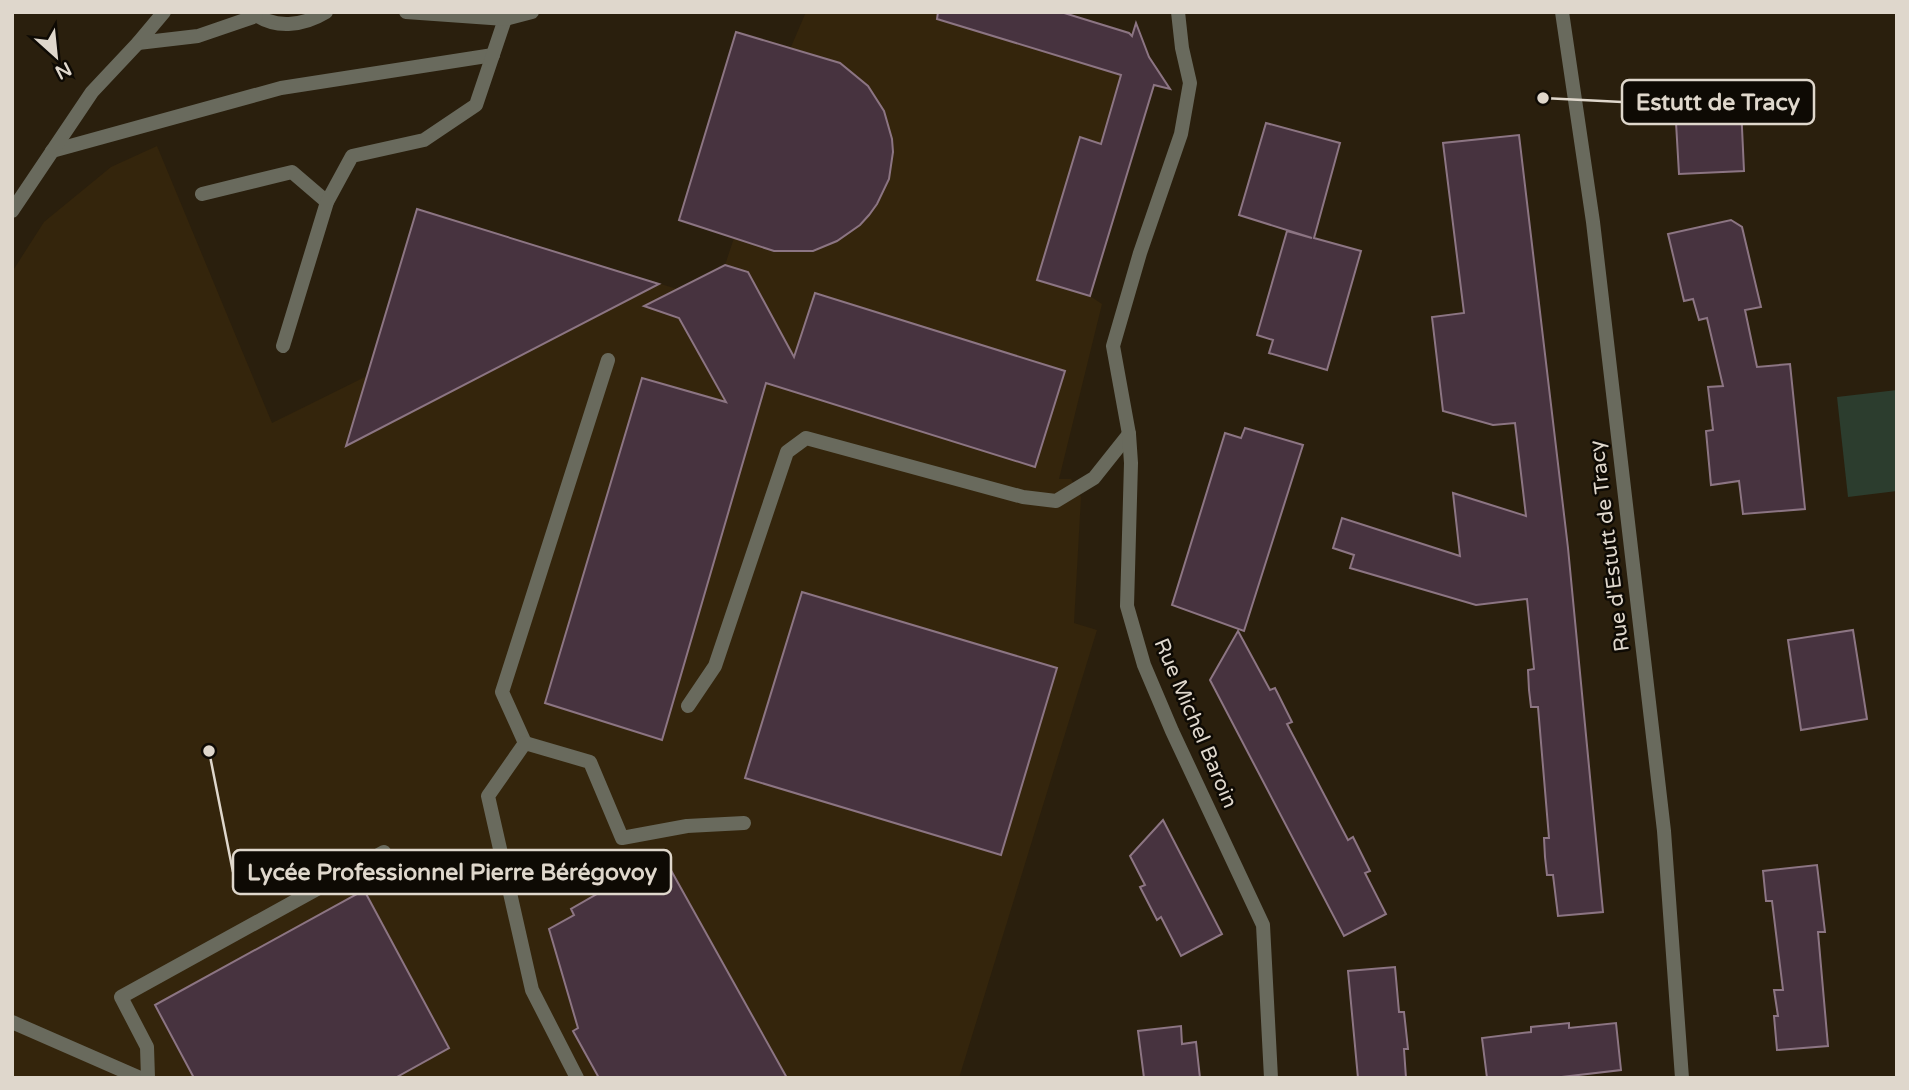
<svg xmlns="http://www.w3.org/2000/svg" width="1909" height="1090" viewBox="0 0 1909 1090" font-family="'Varela Round',sans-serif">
	<rect width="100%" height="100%" fill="#2a1f0d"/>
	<path fill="#34250c" d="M806 12H1061L1129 33 1140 44 1156 75 1090 296 1102 304 1059 479H1071L1081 497 1074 623 1097 630 959 1078H12V272L44 222 111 167 157 146 272 423 367 376 417 209 677 289 725 265 734 238 679 220 736 32 791 47Z"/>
	<path fill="#2c3d2e" d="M1897 390V491L1848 497 1837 397Z"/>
	<g fill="#47333f" stroke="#8c7583" stroke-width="2">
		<path d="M938 12H1061L1129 33 1132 36 1136 23 1149 57 1170 89 1154 85 1090 296 1037 280 1080 137 1101 144 1121 75 937 19Z"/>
		<path d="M736 32 840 63 868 86 884 111 892 139 893 152 889 179 877 204 869 215 860 225 837 241 813 251H774L679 220Z"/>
		<path d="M1740 85 1744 171 1679 174 1674 88Z"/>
		<path d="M1266 123 1340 143 1314 238 1361 251 1327 370 1269 353 1273 340 1257 335 1287 231 1312 238 1239 215Z"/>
		<path d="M1519 135 1568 548 1603 912 1558 916 1553 875H1547L1545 857 1544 838H1549L1538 707H1531L1529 690 1528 670 1534 669 1527 599 1476 605 1350 568 1354 555 1333 548 1342 518 1460 556 1453 493 1526 516 1515 423 1493 425 1443 411 1432 317 1464 313 1443 143Z"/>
		<path d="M417 209 659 284 346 446Z"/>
		<path d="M1731 220 1742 227 1761 307 1745 310 1757 367 1790 364 1805 509 1743 514 1739 481 1711 485 1706 431 1713 430 1708 387 1723 386 1707 318 1699 320 1693 299 1684 301 1668 234Z"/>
		<path d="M725 265 748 272 794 357 815 293 1065 371 1035 467 766 383 662 740 545 703 642 378 726 402 679 318 644 306Z"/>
		<path d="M1245 428 1303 445 1244 631 1172 605 1225 433 1241 438Z"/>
		<path d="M802 592 1057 668 1001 855 745 778Z"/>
		<path d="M1853 630 1867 719 1801 730 1788 640Z"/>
		<path d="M1238 631 1270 690 1275 688 1292 722 1287 724 1348 840 1353 837 1370 871 1365 873 1386 914 1344 936 1210 680Z"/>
		<path d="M1163 820 1222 934 1181 956 1161 917 1157 920 1140 887 1145 885 1130 856Z"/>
		<path d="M663 856 787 1078H599L573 1031 578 1028 549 929 574 915 571 909Z"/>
		<path d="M1817 865 1825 932H1818L1828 1046 1777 1050 1774 1016H1778L1774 990H1783L1772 901H1766L1763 871Z"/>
		<path d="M364 890 449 1048 395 1078H194L155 1005Z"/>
		<path d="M1395 967 1399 1012H1404L1408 1049H1404L1406 1078H1358L1348 971Z"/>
		<path d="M1569 1023V1028L1616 1023 1621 1070 1553 1078H1487L1482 1038 1531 1032V1027Z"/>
		<path d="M1181 1026 1182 1044 1196 1042 1200 1078H1144L1138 1031Z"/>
	</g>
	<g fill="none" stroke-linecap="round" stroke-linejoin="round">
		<g stroke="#696a5d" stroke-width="14">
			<path d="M52 151 281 88 493 55"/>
			<path d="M202 194 292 172 327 202"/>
			<path d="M283 346 327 202 352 156 424 140 476 105 505 19"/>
			<path d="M688 706 715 666 787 452 806 438 1023 497 1056 501 1094 478 1129 434"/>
			<path d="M525 743 502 692 608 360"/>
			<path d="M12 1022 140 1078"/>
			<path d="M148 1078 147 1047 121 997 384 852"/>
			<path d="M577 1078 532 990 488 796 525 743 590 762 622 838 687 826 744 823"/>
		</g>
		<g stroke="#696a5d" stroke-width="14">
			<path d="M406 12 505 19 532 12"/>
			<path d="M1178 12 1182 48 1190 83 1181 134 1140 253 1113 346 1129 434 1131 463 1127 606 1144 665 1172 731 1263 925 1271 1078"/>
			<path d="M1562 12 1593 222 1664 831 1682 1078"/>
		</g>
		<g stroke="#696a5d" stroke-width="14">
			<path d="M252 12C274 30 303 26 326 12"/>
			<path d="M138 43 198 36 256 16"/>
			<path d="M12 211 92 92 138 43 164 12"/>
		</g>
	</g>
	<g text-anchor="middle" stroke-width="5" stroke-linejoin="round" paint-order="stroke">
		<g font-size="21" fill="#dfd7cc" stroke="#0e0a04">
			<text transform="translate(1609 546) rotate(-97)" y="7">Rue d'Estutt de Tracy</text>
			<text transform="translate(1196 723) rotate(67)" y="7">Rue Michel Baroin</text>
		</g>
	</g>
	<path fill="none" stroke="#dfd7cc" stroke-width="2.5" d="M1543 98L1622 102M209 751L233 872"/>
	<g fill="#dfd7cc" stroke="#0e0a04" stroke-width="2.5">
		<circle cx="1543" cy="98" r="7"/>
		<circle cx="209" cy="751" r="7"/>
	</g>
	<g fill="#0e0a04" stroke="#dfd7cc" stroke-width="2.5">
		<rect x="1622" y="80" width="192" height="44" rx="7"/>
		<rect x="233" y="850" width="438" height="44" rx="7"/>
	</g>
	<g font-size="23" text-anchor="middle" font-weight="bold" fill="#dfd7cc">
		<text x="1718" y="110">Estutt de Tracy</text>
		<text x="452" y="880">Lycée Professionnel Pierre Bérégovoy</text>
	</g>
	<rect width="1909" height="1090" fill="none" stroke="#dfd7cc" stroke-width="28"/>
	<g transform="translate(56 56) rotate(153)" stroke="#0e0a04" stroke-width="5" paint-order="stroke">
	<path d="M0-5L12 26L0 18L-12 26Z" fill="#dfd7cc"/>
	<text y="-10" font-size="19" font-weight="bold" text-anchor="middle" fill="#dfd7cc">N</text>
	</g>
</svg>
